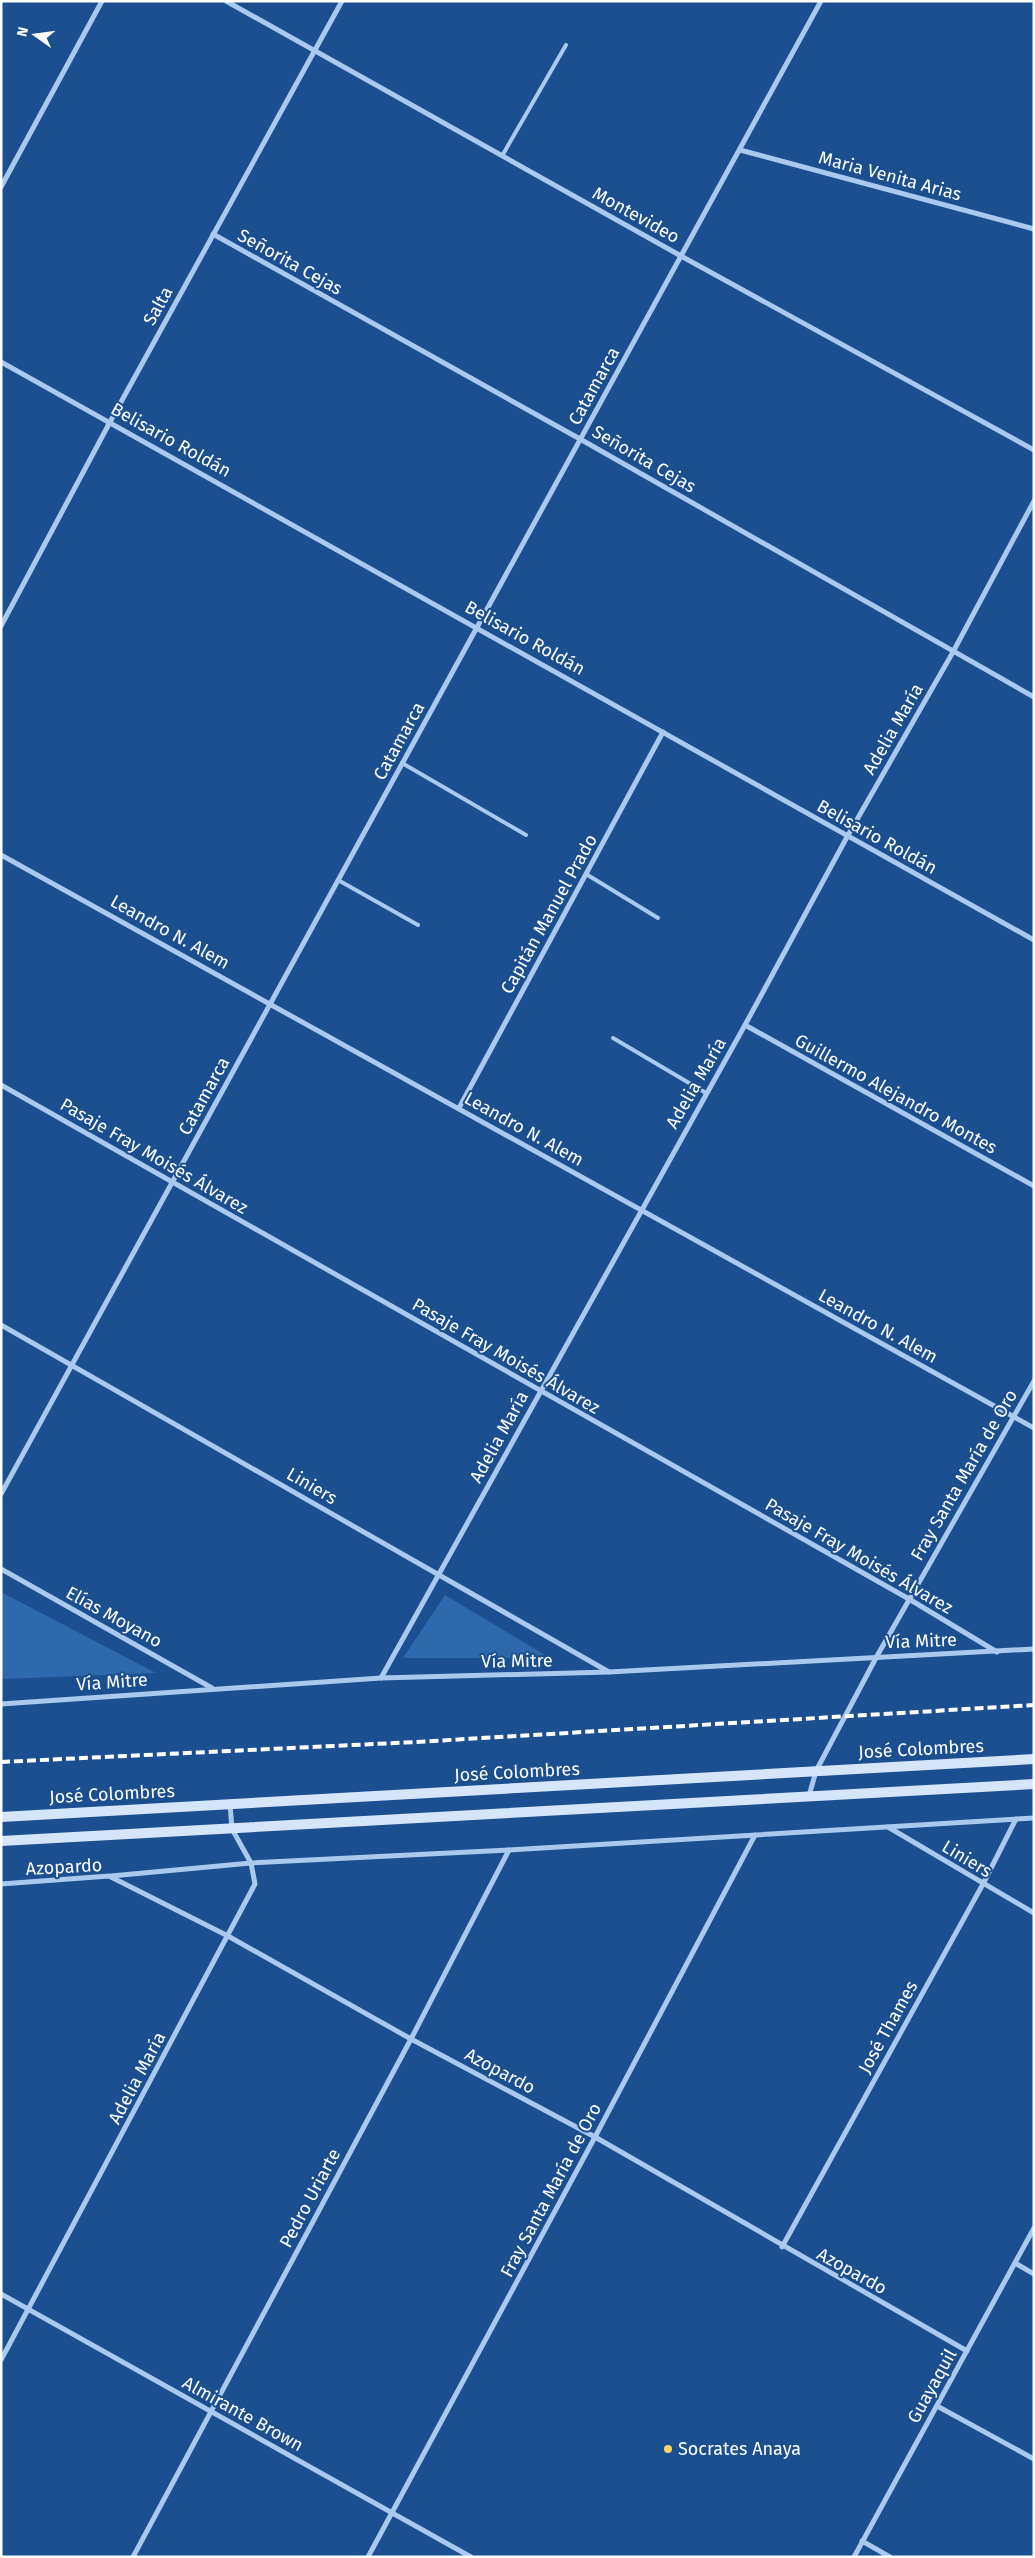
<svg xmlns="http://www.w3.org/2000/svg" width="1035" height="2558" viewBox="0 0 1035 2558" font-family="'Fira Sans',sans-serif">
	<rect width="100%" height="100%" fill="#1b4f8f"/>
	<g fill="#2e69ad">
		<path d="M1 1592 156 1673 1 1679Z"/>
		<path d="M445 1595 550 1658H403Z"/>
	</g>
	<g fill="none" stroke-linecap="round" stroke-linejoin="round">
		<g stroke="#a9c9ee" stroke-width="4">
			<path d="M502 156 566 45"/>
			<path d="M402 763 526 835"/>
			<path d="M586 874 658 918"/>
			<path d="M338 880 418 925"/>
			<path d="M613 1038 706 1093"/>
		</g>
		<g stroke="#a9c9ee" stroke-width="5">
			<path d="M226 1 681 256 1034 450"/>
			<path d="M740 150 1034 229"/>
			<path d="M1 187 102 1"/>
			<path d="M213 234 580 439 1034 697"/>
			<path d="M1 362 1034 940"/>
			<path d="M1 626 110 422 342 1"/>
			<path d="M1 855 1034 1428"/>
			<path d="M745 1025 1034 1186"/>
			<path d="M1 1085 909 1599 997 1652"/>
			<path d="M459 1108 663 732"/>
			<path d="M1 1325 609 1672"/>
			<path d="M1 1494 821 1"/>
			<path d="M1 1569 212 1688"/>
			<path d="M381 1678 745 1025 847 837 953 652 1034 501"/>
			<path d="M1 1704 381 1678 609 1672 1034 1649"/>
			<path d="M809 1796 816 1771 877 1656 1034 1381"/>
			<path d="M888 1827 1034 1913"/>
			<path d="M111 1876 251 1863 509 1850 1034 1818"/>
			<path d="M1 1884 109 1876 228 1936 411 2039 595 2137 967 2351"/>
			<path d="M782 2247 983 1884 1016 1819"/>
			<path d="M1015 2263 1034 2274"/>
			<path d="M1 2294 471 2557"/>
			<path d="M1 2360 255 1884 251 1863 232 1829 230 1804"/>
			<path d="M937 2406 1034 2459"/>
			<path d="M862 2541 890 2557"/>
			<path d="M133 2557 411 2039 509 1850"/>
			<path d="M368 2557 595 2137 755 1835"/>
			<path d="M854 2557 1034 2228"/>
		</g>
		<g stroke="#d6e6fa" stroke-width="10">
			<path d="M1 1817 1034 1759"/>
			<path d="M1 1841 1034 1784"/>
		</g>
		<path stroke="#fff" stroke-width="4" stroke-dasharray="9 4" stroke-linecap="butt" d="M1 1762 416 1742 1034 1705"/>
	</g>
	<circle fill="#ffd166" stroke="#1b4f8f" stroke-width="2" cx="668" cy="2449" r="5"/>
	<g text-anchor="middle" stroke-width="4" stroke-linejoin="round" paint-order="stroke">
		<g font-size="18" fill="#fff" stroke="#1b4f8f">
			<text transform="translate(890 176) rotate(15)" y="6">Maria Venita Arias</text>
			<text transform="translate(636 215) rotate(29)" y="6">Montevideo</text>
			<text transform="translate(290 262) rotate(29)" y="6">Señorita Cejas</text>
			<text transform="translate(158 306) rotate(-61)" y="6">Salta</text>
			<text transform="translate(594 386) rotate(-61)" y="6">Catamarca</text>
			<text transform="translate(171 440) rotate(29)" y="6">Belisario Roldán</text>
			<text transform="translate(644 459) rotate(30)" y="6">Señorita Cejas</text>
			<text transform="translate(525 638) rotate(29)" y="6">Belisario Roldán</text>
			<text transform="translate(893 729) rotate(-60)" y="6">Adelia María</text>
			<text transform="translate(399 741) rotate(-61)" y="6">Catamarca</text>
			<text transform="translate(877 837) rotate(29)" y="6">Belisario Roldán</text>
			<text transform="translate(549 914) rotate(-61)" y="6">Capitán Manuel Prado</text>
			<text transform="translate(170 932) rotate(29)" y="6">Leandro N. Alem</text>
			<text transform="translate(696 1083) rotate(-60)" y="6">Adelia María</text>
			<text transform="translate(896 1094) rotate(29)" y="6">Guillermo Alejandro Montes</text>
			<text transform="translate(204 1096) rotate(-61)" y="6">Catamarca</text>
			<text transform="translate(524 1129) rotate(29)" y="6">Leandro N. Alem</text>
			<text transform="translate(154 1156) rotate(30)" y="6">Pasaje Fray Moisés Álvarez</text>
			<text transform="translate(878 1326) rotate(29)" y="6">Leandro N. Alem</text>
			<text transform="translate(506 1356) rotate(30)" y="6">Pasaje Fray Moisés Álvarez</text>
			<text transform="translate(499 1437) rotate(-61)" y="6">Adelia María</text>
			<text transform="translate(964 1475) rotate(-60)" y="6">Fray Santa María de Oro</text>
			<text transform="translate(312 1486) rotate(30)" y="6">Liniers</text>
			<text transform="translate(859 1556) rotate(30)" y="6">Pasaje Fray Moisés Álvarez</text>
			<text transform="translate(114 1617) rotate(29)" y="6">Elías Moyano</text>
			<text transform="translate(921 1641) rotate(-2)" y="6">Vía Mitre</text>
			<text transform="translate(517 1661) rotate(-1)" y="6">Vía Mitre</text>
			<text transform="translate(112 1682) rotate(-4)" y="6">Vía Mitre</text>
			<text transform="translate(921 1749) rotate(-3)" y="6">José Colombres</text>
			<text transform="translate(517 1772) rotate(-3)" y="6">José Colombres</text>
			<text transform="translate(112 1794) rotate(-3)" y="6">José Colombres</text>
			<text transform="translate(967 1859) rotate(31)" y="6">Liniers</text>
			<text transform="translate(64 1867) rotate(-3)" y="6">Azopardo</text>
			<text transform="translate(888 2027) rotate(-61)" y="6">José Thames</text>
			<text transform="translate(500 2071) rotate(28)" y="6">Azopardo</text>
			<text transform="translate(137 2078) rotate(-62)" y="6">Adelia María</text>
			<text transform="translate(551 2190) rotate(-62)" y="6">Fray Santa María de Oro</text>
			<text transform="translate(310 2198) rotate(-62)" y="6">Pedro Uriarte</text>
			<text transform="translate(852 2271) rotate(29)" y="6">Azopardo</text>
			<text transform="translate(932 2386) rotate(-61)" y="6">Guayaquil</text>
			<text transform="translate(243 2414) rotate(29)" y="6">Almirante Brown</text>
		</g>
		<g font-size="18" fill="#fff" stroke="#1b4f8f" text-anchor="start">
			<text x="678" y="2455">Socrates Anaya</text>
		</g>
	</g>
	<rect width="1035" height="2558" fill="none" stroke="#ffffff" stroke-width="5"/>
	<g transform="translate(35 35) rotate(284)" stroke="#1b4f8f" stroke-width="4" paint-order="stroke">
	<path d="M0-4L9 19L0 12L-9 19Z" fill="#ffffff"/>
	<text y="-8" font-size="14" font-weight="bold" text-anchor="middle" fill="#ffffff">N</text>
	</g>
</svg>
